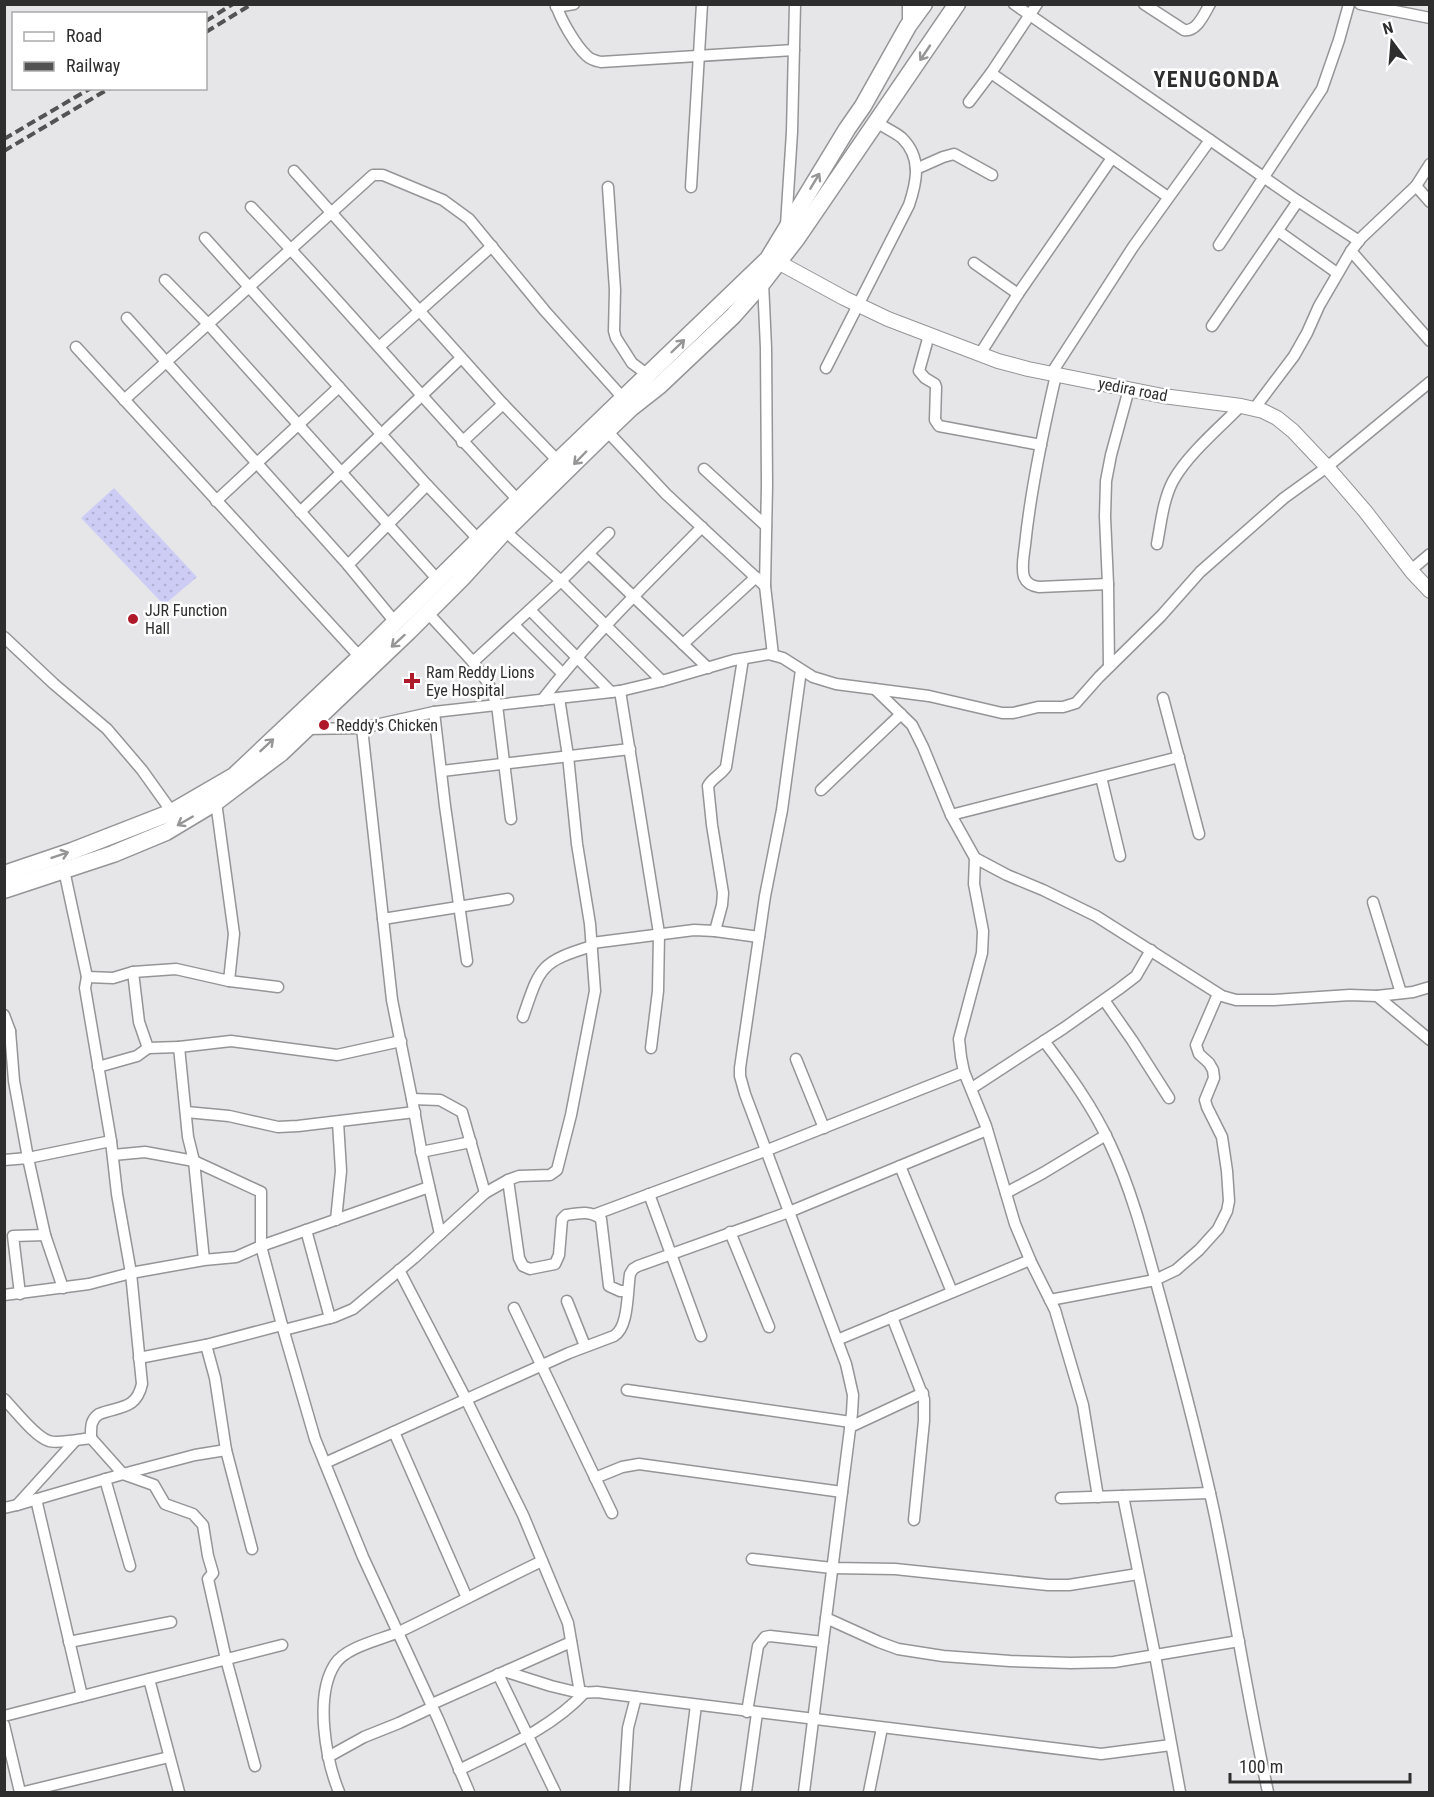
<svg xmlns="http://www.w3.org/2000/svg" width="1434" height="1797" viewBox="0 0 1434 1797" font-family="'Roboto Condensed',sans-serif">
	<defs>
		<pattern id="grass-dots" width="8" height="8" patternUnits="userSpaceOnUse" patternTransform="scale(1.5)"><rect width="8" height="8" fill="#cdccf5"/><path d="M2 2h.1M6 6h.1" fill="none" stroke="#b0b0d2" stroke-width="1.8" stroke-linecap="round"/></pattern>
	</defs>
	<rect width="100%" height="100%" fill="#e6e6e9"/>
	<path fill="url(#grass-dots)" d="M114 488 197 577 164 605 81 518Z"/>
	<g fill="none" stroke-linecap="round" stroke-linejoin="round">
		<g stroke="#959597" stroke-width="13">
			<g id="minor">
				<path d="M556 4C560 19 576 46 587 56 591 60 596 61 601 62L794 50"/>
				<path d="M1014 4 1298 201 1359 241"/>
				<path d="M1144 4 1184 30C1197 32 1204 14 1210 4"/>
				<path d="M1360 4 1430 18"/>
				<path d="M556 7 574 4"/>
				<path d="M908 25V4"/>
				<path d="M991 73 1168 197"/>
				<path d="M969 102 991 73 1037 4"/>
				<path d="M916 169 943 157 954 154 992 175"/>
				<path d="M294 171 503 404 558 461"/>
				<path d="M1416 186 1430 202"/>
				<path d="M608 187 615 290 614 331 616 338 632 363 648 375"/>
				<path d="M691 187 702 4"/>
				<path d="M251 207C343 303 427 405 518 500"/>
				<path d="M786 225 792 132 795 4"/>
				<path d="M1278 231 1337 273"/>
				<path d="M205 238 427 485 479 540"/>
				<path d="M1219 245 1322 89 1339 40 1349 4"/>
				<path d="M1351 251 1430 341"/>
				<path d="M974 263 1018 294"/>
				<path d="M165 280 208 324 438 580"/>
				<path d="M763 282 766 348 767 485 765 586 773 655"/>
				<path d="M127 318 348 565 395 622"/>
				<path d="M1212 326 1298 201"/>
				<path d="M929 335 919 371 925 378 935 384 936 387 935 420 939 426 1041 445"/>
				<path d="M76 347 360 657"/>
				<path d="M379 347 492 246"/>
				<path d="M980 354 1018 294 1112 158"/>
				<path d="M826 368 909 205C917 181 922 158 902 138 895 132 885 128 878 123"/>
				<path d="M1051 374 1133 247 1210 140"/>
				<path d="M1056 375C1043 431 1031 487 1025 545 1024 554 1021 568 1024 577 1027 584 1032 586 1039 587L1108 584"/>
				<path d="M124 400 373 175H383L443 200 469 219 545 311 623 398"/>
				<path d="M1254 409 1294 356 1307 333 1319 306 1351 251 1361 238 1416 186 1430 164"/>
				<path d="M607 431 666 494 765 586"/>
				<path d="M462 442 503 404"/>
				<path d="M704 469 766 526"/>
				<path d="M216 501 339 387"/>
				<path d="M300 512 461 358"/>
				<path d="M505 531 561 581 662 681"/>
				<path d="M1157 544C1161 523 1163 500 1173 481 1187 455 1220 427 1241 406"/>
				<path d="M589 554 708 668"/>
				<path d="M348 565 427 485"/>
				<path d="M1411 570 1430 554"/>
				<path d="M530 610 611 692"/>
				<path d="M427 612 473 662 488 683 497 705 511 819"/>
				<path d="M514 625 563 674"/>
				<path d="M4 637 54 684 107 729 142 770 172 812"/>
				<path d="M683 644 756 577"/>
				<path d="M473 662 561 581 609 533"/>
				<path d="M1109 667 1108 584 1105 517 1106 481 1111 455 1129 389"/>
				<path d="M801 670 782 810 765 896 740 1068V1076L745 1094 846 1364 853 1395 852 1413 804 1792"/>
				<path d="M875 689 912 725 923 747 951 815 975 858 1007 875 1043 890 1096 916 1222 996 1236 1000H1274L1350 995 1377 996 1430 1040"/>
				<path d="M620 691 659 933 658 991 651 1048"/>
				<path d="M1163 698 1199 834"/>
				<path d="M542 700C590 638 647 583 702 527"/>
				<path d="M434 712 445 806 467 961"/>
				<path d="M362 728 392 1000 412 1099 422 1155 440 1234"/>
				<path d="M305 729 362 728 434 712 620 691 662 681 734 660 769 654 783 658 813 677 836 684 929 696 1002 713H1013L1038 707H1063L1076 703 1099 677 1161 616 1200 572 1284 498 1327 467 1430 382"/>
				<path d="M442 771 630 749"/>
				<path d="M1101 777 1120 856"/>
				<path d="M821 790 901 714"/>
				<path d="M951 815 1179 757"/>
				<path d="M975 858 974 884 983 931 982 953 959 1039 961 1057 964 1072 986 1126 1015 1224 1031 1262 1055 1310 1083 1405 1098 1497"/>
				<path d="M64 870 87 977 85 988 111 1141"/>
				<path d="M1373 902 1401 993"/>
				<path d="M383 919 508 899"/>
				<path d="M715 931 722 905 723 893 712 825 708 786C712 778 721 775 726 767L743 659"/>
				<path d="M592 943 694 930 715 931 759 937"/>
				<path d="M133 972 176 969 229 981 234 934 216 802"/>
				<path d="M87 977 113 978 133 972 139 1022 148 1048 137 1056 98 1067"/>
				<path d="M229 981 278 987"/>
				<path d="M1377 996 1413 992 1430 987"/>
				<path d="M1104 1000 1132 1040 1169 1098"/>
				<path d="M4 1015 10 1031"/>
				<path d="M523 1017C540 967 540 962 592 946"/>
				<path d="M4 1034 10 1031 14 1081 28 1158 111 1141 117 1194 131 1273 204 1260 236 1257 261 1246V1192L194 1161 204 1260"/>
				<path d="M1044 1041C1069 1074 1093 1107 1110 1144 1134 1195 1147 1250 1162 1304 1181 1374 1200 1445 1215 1516 1234 1608 1248 1701 1268 1792"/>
				<path d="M179 1047 231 1041 337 1055 401 1041"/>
				<path d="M796 1059 824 1128"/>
				<path d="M972 1088 1064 1028 1119 989 1136 976 1151 950"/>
				<path d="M412 1099 440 1100 462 1112 485 1193"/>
				<path d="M186 1112 229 1116 278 1127 298 1126 415 1112"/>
				<path d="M421 1152 471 1142"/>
				<path d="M113 1155 145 1152 194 1161 188 1137 179 1047 148 1048"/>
				<path d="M4 1160 28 1158 45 1235 13 1236 20 1294"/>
				<path d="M900 1166 952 1292"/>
				<path d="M508 1180 519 1258 523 1266 530 1269 555 1264 559 1255 562 1219 566 1215C578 1213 591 1210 601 1219L609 1286 620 1291H627"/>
				<path d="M1006 1193 1043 1173 1106 1135"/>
				<path d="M649 1194 701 1336"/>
				<path d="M596 1214 765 1151 964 1072"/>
				<path d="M336 1220 341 1171 338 1122"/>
				<path d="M306 1230 330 1318"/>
				<path d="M730 1232 769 1327"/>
				<path d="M45 1235 63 1288"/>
				<path d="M399 1270 466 1399 523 1515 568 1623 580 1693 597 1692 636 1697 628 1728 624 1792"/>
				<path d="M4 1295 89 1284 131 1273 142 1384C136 1410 120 1406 99 1414 90 1420 91 1428 91 1438 82 1439 57 1444 49 1441 35 1437 15 1410 4 1399"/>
				<path d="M1050 1300 1155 1280 1176 1270 1199 1250 1218 1229 1227 1211 1229 1201 1227 1171 1222 1137 1207 1107 1205 1100 1214 1078 1213 1070 1209 1063 1199 1054 1196 1045 1218 994"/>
				<path d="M567 1301 585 1346"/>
				<path d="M514 1308 612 1513"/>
				<path d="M892 1317 924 1399V1421L914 1520"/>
				<path d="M282 1325 315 1439 363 1557 438 1719 469 1792"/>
				<path d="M284 1330 334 1317 353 1309 414 1258 485 1193 508 1180 519 1176 550 1175 557 1170 571 1115 595 991 590 924 577 844 568 756 559 698"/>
				<path d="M837 1340 1030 1260"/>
				<path d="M139 1358 206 1345"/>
				<path d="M627 1390 851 1422"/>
				<path d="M850 1427 923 1393"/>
				<path d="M394 1432 467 1598"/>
				<path d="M226 1450 195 1455 123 1474 154 1485 165 1504 193 1514 203 1525 208 1556 213 1573 208 1579 226 1659 255 1766"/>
				<path d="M325 1463 569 1353 614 1336C629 1327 627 1292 630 1274L633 1269 638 1266 789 1212 987 1130"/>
				<path d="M595 1478 622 1467 639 1464 842 1492"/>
				<path d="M105 1479 130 1566"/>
				<path d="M1123 1496 1155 1655 1180 1792"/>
				<path d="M1061 1498 1210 1493"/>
				<path d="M36 1499 82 1696"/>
				<path d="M17 1505 123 1474 91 1438"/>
				<path d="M4 1508 17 1505 75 1441"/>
				<path d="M252 1549 226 1450 215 1378 206 1345 282 1325 261 1246 429 1187"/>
				<path d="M752 1559 832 1568 895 1569 1048 1585H1069L1138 1574"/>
				<path d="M826 1618 879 1642 898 1649 943 1656 1010 1661 1071 1663 1114 1662 1239 1641"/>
				<path d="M69 1642 171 1622"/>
				<path d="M507 1672 551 1686 580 1693"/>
				<path d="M498 1674 555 1792"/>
				<path d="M149 1679 179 1792"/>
				<path d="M636 1697 1101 1754 1171 1745"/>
				<path d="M432 1704 571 1642"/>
				<path d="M747 1712 758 1646 765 1637 770 1636 823 1642"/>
				<path d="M4 1716 282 1645"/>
				<path d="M4 1725 20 1792"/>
				<path d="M328 1757 364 1737 399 1723 433 1707"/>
				<path d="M459 1770C503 1748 551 1729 585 1692"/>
				<path d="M24 1792 169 1757"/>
				<path d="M339 1792C326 1760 314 1696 335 1664 346 1647 380 1640 399 1632 447 1609 494 1584 542 1561"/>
				<path d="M685 1792 696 1705"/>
				<path d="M746 1792 757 1713"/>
				<path d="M869 1792 882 1728"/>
			</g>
		</g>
		<g stroke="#959597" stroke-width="16">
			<path id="secondary" d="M778 262 844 298 888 319 998 361 1028 369 1163 396 1241 406 1263 411 1277 418 1293 431 1327 467 1365 511 1413 573 1430 591"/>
		</g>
		<g stroke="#959597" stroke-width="19">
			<g id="trunk">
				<path d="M4 874 72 851 172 812 234 776 360 657 558 461 768 259 847 129 863 106 908 26 924 4"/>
				<path d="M4 890 113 854 166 832 216 802 281 753 408 632 462 578 505 531 607 431 631 408 659 386 733 316 763 282 797 238 957 4"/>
			</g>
		</g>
		<use href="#minor" stroke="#fff" stroke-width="10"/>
		<use href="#secondary" stroke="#fff" stroke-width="14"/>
		<use href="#trunk" stroke="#fff" stroke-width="16"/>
		<g stroke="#535354" stroke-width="4" stroke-dasharray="9 4.5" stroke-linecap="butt">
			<path d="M206 21 233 4"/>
			<path d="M206 32 252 4"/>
			<path d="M4 139 91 88"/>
			<path d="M4 151 110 88"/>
		</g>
	</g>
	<defs><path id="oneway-shaft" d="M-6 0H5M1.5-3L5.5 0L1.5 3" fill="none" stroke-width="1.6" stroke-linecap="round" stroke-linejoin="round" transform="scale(1.5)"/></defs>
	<g stroke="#969697">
		<use href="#oneway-shaft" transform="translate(925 53) rotate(124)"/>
		<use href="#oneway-shaft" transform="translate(815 181) rotate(-59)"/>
		<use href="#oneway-shaft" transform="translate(678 346) rotate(-44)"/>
		<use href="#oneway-shaft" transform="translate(580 458) rotate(134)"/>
		<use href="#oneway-shaft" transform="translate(398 641) rotate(138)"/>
		<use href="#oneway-shaft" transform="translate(267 745) rotate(-43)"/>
		<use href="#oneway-shaft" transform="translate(185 821) rotate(150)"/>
		<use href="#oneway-shaft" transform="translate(60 855) rotate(-19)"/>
	</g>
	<g fill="#ae1a2a" stroke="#fff" stroke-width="2">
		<circle cx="133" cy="619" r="6"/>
		<path d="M409 672h6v6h6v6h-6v6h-6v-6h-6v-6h6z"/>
		<circle cx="324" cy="725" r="6"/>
	</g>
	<g text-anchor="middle" stroke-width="5" stroke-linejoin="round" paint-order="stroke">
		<g font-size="16" fill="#2e2e2f" stroke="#fff">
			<text transform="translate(1133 389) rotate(11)" y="6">yedira road</text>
		</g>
		<g font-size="16" fill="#2e2e2f" stroke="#fff" text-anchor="start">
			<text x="145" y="616">JJR Function<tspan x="145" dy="18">Hall</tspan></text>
			<text x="426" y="678">Ram Reddy Lions<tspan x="426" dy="18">Eye Hospital</tspan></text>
			<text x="336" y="731">Reddy's Chicken</text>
		</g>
		<g font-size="22" font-weight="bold" letter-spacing="1.5" fill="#2e2e2f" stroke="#fff">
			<text x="1217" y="87">YENUGONDA</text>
		</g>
	</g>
	<rect width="1434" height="1797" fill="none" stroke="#2e2e2f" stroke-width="12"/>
	<rect x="12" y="12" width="195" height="78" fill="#ffffff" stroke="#ababac" stroke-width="1.5"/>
	<rect x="24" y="32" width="30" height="9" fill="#ffffff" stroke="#ababac" stroke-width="1.5"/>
	<text x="66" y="42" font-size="18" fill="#2e2e2f">Road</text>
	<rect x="24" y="62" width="30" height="9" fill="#535354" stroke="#ababac" stroke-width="1.5"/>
	<text x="66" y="72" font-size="18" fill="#2e2e2f">Railway</text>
	<g transform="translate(1392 42) rotate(344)" stroke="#ffffff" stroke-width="4.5" paint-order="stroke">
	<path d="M0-4.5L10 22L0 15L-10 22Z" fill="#2e2e2f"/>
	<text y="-9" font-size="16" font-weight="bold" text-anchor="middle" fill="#2e2e2f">N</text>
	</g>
	<path d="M1230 1773v9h180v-9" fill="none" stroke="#2e2e2f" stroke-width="3"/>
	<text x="1239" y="1773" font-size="18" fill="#2e2e2f" stroke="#ffffff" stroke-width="4.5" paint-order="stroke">100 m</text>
</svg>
